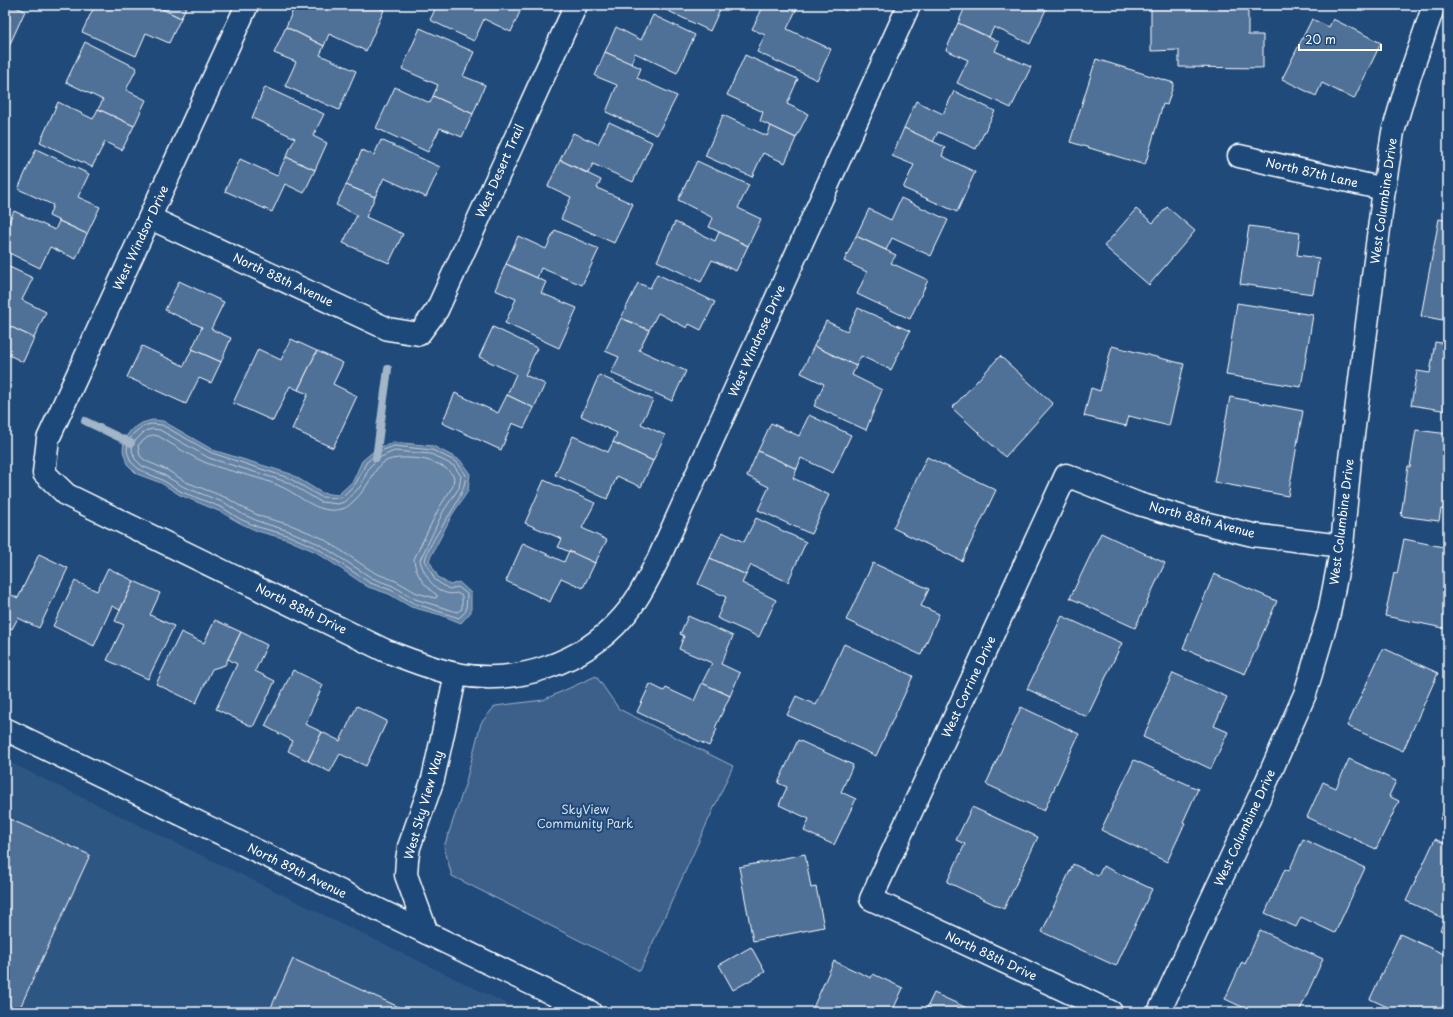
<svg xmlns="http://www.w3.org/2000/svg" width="1453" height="1017" viewBox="0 0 1453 1017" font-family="'Playpen Sans',sans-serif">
	<rect width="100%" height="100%" fill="#1f4a7a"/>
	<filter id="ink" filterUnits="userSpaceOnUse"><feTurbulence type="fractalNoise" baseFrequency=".025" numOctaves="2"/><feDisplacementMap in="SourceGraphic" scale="8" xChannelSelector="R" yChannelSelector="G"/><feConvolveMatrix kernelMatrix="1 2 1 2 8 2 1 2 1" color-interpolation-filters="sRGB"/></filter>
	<g filter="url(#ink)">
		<path fill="#2e5683" d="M5 760 524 1012H5Z"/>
		<path fill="#3c618b" stroke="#9eb0c5" d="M596 676 619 709 733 766 640 971 452 876 444 847 465 785 481 723 495 706 543 700Z"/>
		<path fill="#6583a4" stroke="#a3b5c8" d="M152 420 163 421 213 450 291 474 322 493 338 495 353 481 362 461 376 449 393 442 433 446 460 460 470 474 468 491 452 515 429 560 438 577 450 585 459 582 471 593V612L461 623 441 615 411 607 389 594 368 587 316 552 286 539 257 531 238 522 221 512 180 495 161 483 137 474 127 464 123 451 124 439 131 430 142 423Z"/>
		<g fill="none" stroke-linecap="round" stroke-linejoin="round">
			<g stroke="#c1cddb" stroke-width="1">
				<path d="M152 424 162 425 212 453 289 478 321 497 341 498 356 483 366 463 378 452 394 446 432 450 457 462 466 475C463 506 433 530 425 560L435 580 449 589 458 587 467 594 466 611 459 618 413 603 391 590 370 583 317 548 287 535 258 527 240 519 223 508 182 492 162 480 140 470 131 462 127 451 128 441 134 433 143 426Z"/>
				<path d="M153 429 160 430 209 458 287 482 321 502 338 504 344 502 360 487 370 466 381 457 394 451 431 454 454 466 461 476 459 488 444 510 420 560C424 576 438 598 457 593L462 596V609L457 612 415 599 393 586 372 578 319 544 289 531 260 522 242 514 225 503 184 487 164 475 142 466 135 459 132 450 133 443 145 431Z"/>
				<path d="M153 435 158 436C174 445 191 457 209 464 233 473 260 476 284 488 302 497 319 515 342 509 347 508 350 504 354 501 383 472 368 453 421 459 433 461 447 466 454 477L453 486 439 508 414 559C415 574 425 587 437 595V597L435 598 417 593 396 581 375 573 322 538 291 525 262 517 245 509 227 498 186 482 167 470 146 461 140 456 138 445 148 437Z"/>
			</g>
			<g stroke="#a3b5c8" stroke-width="8">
				<path d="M85 421 131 443"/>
				<path d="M376 458 388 369"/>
			</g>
		</g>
		<g fill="#507197" stroke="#fff">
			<path d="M5 5H11L25 11 10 44 5 41Z"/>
			<path d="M95 5H127L136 9 138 5H154L181 18 169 43 146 33 136 56 82 32Z"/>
			<path d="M154 5H187L181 18Z"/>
			<path d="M295 5H308L319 10 321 5H372L384 10 366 51 329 34 324 46 286 27Z"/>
			<path d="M437 5H518L522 7 511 32 484 19 474 41 430 20Z"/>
			<path d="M656 5H722L710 31Z"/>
			<path d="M764 5H784L796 10 787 29 831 49 817 80 757 52 765 35 752 29Z"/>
			<path d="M784 5H798L796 10Z"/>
			<path d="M833 5H849L846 11Z"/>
			<path d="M966 5H988L996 9 998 5H1048L1030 44 994 27 989 37 958 23Z"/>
			<path d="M1151 5H1248V35H1263V68L1179 67V50L1151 51Z"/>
			<path d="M653 15 695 35 677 73 635 53 631 64 605 52 616 27 641 40Z"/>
			<path d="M1312 19 1329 27 1333 19 1381 43 1354 99 1322 83 1316 96 1282 79Z"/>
			<path d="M958 23 999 42 995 51 1031 67 1011 108 957 83 968 60 946 50Z"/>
			<path d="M286 27 324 46 320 55 356 71 339 110 285 86 296 62 274 53Z"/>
			<path d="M420 28 474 52 463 76 485 85 473 114 433 96 438 85 402 69Z"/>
			<path d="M5 41 10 44 5 53Z"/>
			<path d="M85 42 137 68 126 90 146 100 134 126 98 109 103 100 66 82Z"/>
			<path d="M605 52 641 68 637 78 677 96 657 135 606 112 617 85 595 76Z"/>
			<path d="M745 55 798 79 787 104 808 114 796 138 760 121 763 112 727 95Z"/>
			<path d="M1096 59 1174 83 1167 105 1163 104 1145 165 1070 142Z"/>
			<path d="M265 87 324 114 313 136 327 143 315 170 286 157 295 138 252 118Z"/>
			<path d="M395 87 430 103 433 96 473 114 462 137 440 128 428 152 376 128Z"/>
			<path d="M954 91 995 111 976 149 938 132 933 142 904 128 916 101 943 114Z"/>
			<path d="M58 102 93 119 98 109 134 126 122 150 105 142 92 167 40 142Z"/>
			<path d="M723 115 767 136 771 126 796 138 785 163 763 153 752 177 705 156Z"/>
			<path d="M609 122 652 142 633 182 593 164 588 173 560 160 573 133 598 144Z"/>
			<path d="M904 128 945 147 942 156 975 172 957 212 903 188 914 165 892 156Z"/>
			<path d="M381 140 440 167 426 197 384 178 375 197 346 185 362 150 374 155Z"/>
			<path d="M36 149 89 174 78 197 100 207 87 234 49 216 53 205 18 189Z"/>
			<path d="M286 157 315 170 304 193 285 184 272 212 225 191 240 159 277 176Z"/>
			<path d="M560 160 601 180 597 188 633 204 614 243 561 219 571 197 548 186Z"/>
			<path d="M697 161 749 185 738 208 761 219 748 246 709 227 713 218 678 200Z"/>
			<path d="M1448 175V192L1444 190Z"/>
			<path d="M346 185 375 197 366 217 403 234 389 263 343 243 357 215 336 205Z"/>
			<path d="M901 198 948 220 931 256 892 238 886 250 856 236 869 209 891 220Z"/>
			<path d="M1167 207 1195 231 1149 285 1104 246 1136 209 1153 223Z"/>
			<path d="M14 211 55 230 59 221 87 234 76 259 50 247 40 268 5 251V230Z"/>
			<path d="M1439 219 1448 221V321L1421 316Z"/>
			<path d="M675 222 715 241 719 232 748 246 736 271 712 260 701 282 657 261Z"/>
			<path d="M1249 226 1300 233 1297 255 1319 258 1313 294 1240 284Z"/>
			<path d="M555 230 599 249 582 285 541 268 537 278 506 264 518 236 546 249Z"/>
			<path d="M856 236 896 255 891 263 928 280 910 319 857 294 867 272 844 261Z"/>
			<path d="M506 264 546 282 541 293 577 308 559 348 505 323 516 299 495 290Z"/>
			<path d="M5 265 33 278 22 300 46 312 34 338 5 324Z"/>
			<path d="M657 274 715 302 701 330 689 324 687 328 658 313 649 330 621 318 638 283 650 288Z"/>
			<path d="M179 281 224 302 211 329 231 338 221 362 192 349 202 327 165 310Z"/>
			<path d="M1237 303 1313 315 1301 387 1226 375Z"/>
			<path d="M858 308 910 331 891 370 861 356 856 366 814 346 826 321 847 331Z"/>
			<path d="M621 318 649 330 639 350 686 371 672 401 611 373 619 357 605 351Z"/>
			<path d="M5 324 34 338 23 362 5 353Z"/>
			<path d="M493 327 537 348 525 375 545 384 534 408 507 395 516 374 479 357Z"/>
			<path d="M291 339 317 351 298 390 290 386 273 421 233 403 258 349 281 360Z"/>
			<path d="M1435 342 1448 344V411L1411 405 1417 371 1430 373Z"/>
			<path d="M142 346 184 366 192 349 221 362 211 383 199 378 186 404 127 377Z"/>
			<path d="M814 346 856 366 852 375 882 390 866 430 814 406 824 384 801 373Z"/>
			<path d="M1112 346 1184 364 1169 426 1129 416 1126 426 1084 416 1091 388 1100 391Z"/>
			<path d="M317 351 343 363 333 384 357 396 333 448 292 429 308 394 298 390Z"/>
			<path d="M1000 356 1053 404 1005 457 952 408Z"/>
			<path d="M599 375 653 400 641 424 665 435 653 461 613 442 617 433 581 416Z"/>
			<path d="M455 393 498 413 507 395 534 408 524 428 512 423 501 450 442 423Z"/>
			<path d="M1230 397 1303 411 1288 496 1214 482Z"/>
			<path d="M809 415 851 435 833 473 801 458 797 469 758 451 771 423 799 436Z"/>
			<path d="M1416 430 1448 434V510L1441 509 1439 521 1401 516 1408 466 1410 467Z"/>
			<path d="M573 436 608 452 613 442 653 461 641 487 617 476 607 499 555 475Z"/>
			<path d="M758 451 797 469 793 478 829 495 811 534 758 510 769 487 747 476Z"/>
			<path d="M927 457 996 490 962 561 893 528Z"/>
			<path d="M544 480 595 503 582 528 607 540 595 563 558 547 562 539 525 523Z"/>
			<path d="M756 518 806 542 788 582 751 565 746 575 710 558 722 532 744 542Z"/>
			<path d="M1101 533 1165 563 1135 628 1070 598Z"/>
			<path d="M1404 539 1448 548V629L1385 616 1394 573 1397 574Z"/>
			<path d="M523 543 564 562 569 551 595 563 583 588 561 578 550 602 506 581Z"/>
			<path d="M39 554 68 568 39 628 18 618 12 629 5 626V592L18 598Z"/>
			<path d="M710 558 746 575 742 583 776 600 759 637 717 618 726 597 698 584Z"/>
			<path d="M873 563 929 589 921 606 939 614 921 655 846 620Z"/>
			<path d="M108 568 134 581 120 610 112 606 94 646 53 626 75 581 97 591Z"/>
			<path d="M1214 574 1277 601 1245 674 1183 648Z"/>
			<path d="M134 581 160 593 150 615 174 626 148 679 107 660 124 625 115 621Z"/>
			<path d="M688 616 733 636 721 664 740 673 730 696 702 683 712 663 679 649 684 636 680 634Z"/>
			<path d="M1062 616 1122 643 1087 717 1027 689Z"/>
			<path d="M215 620 241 632 225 665 212 669 196 703 156 684 181 632 204 643Z"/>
			<path d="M241 632 267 645 255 671 275 681 253 727 216 709 237 664 228 659Z"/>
			<path d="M844 644 913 676 876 756 787 715 796 696 816 705Z"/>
			<path d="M1383 648 1438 673 1403 751 1347 726Z"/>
			<path d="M293 670 323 685 305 724 322 732 308 761 288 751 293 741 265 726Z"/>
			<path d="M1173 673 1227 697 1214 726 1228 732 1211 769 1143 737Z"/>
			<path d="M702 683 730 696 715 728 717 729 709 746 637 712 650 684 664 691 666 688 694 701Z"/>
			<path d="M357 706 387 721 366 766 340 754 330 772 308 761 322 732 340 741Z"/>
			<path d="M1021 707 1079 734 1044 811 986 784Z"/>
			<path d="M798 740 853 765 841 792 856 799 834 845 804 831 809 819 779 805 787 787 778 783Z"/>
			<path d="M1349 759 1396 781 1389 796 1399 801 1376 849 1307 817 1323 782 1336 788Z"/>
			<path d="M1134 760 1198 789 1183 822 1185 823 1167 862 1101 830Z"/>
			<path d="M1448 802V823L1440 819Z"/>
			<path d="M972 807 1038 837 1004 909 947 882 965 844 956 840Z"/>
			<path d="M5 817 90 855 18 1012H5Z"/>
			<path d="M1303 839 1365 868 1335 933 1301 917 1296 927 1265 913 1285 869 1289 871Z"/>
			<path d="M1435 839 1448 845V934L1440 930 1445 919 1406 901Z"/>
			<path d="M805 854 811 888 816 887 824 927 753 941 739 867Z"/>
			<path d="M1073 864 1098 876 1103 866 1152 889 1116 966 1042 932Z"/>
			<path d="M1260 930 1323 959 1299 1012H1253L1225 999 1242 962 1245 964Z"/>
			<path d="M1400 934 1448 956V993L1440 1012H1398L1370 999Z"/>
			<path d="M751 947 765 972 733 990 719 965Z"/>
			<path d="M293 959 410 1012H269Z"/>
			<path d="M834 961 871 978 873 974 903 988 892 1012H811Z"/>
			<path d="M934 993 967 1008 965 1012H925Z"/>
		</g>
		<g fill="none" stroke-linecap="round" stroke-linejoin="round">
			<g stroke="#fff" stroke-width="25">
				<g id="street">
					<path d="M247 5 48 439 44 473 67 495 384 650C407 659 431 669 456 674 516 686 583 663 623 617 638 600 648 579 658 560L909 5"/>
					<path d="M1239 156 1384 189"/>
					<path d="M150 218 388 329 419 334 437 310 576 5"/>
					<path d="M5 729 590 1012"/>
					<path d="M427 933 406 875 407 860 409 847 433 779 456 674"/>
					<path d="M1111 1012 871 899 1066 475 1139 504 1196 521 1253 535 1342 546"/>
					<path d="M1159 1012 1265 785 1305 694 1329 613 1342 546 1350 459 1384 189 1393 132 1408 81 1434 5"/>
				</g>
			</g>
			<use href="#street" stroke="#1f4a7a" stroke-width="22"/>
		</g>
	</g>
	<g text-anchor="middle" stroke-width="4" stroke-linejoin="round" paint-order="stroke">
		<g font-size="12" fill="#fff" stroke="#1f4a7a">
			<text transform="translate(500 171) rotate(-66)" y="4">West Desert Trail</text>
			<text transform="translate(1312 173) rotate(13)" y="4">North 87th Lane</text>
			<text transform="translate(1384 201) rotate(-82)" y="4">West Columbine Drive</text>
			<text transform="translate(141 238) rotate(-65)" y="4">West Windsor Drive</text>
			<text transform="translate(283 280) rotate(25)" y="4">North 88th Avenue</text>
			<text transform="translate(757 341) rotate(-66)" y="4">West Windrose Drive</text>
			<text transform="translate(1202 520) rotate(15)" y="4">North 88th Avenue</text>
			<text transform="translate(1342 522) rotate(-83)" y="4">West Columbine Drive</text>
			<text transform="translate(301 609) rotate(26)" y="4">North 88th Drive</text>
			<text transform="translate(969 687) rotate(-65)" y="4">West Corrine Drive</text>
			<text transform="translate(424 805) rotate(-74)" y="4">West Sky View Way</text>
			<text transform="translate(1245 828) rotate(-65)" y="4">West Columbine Drive</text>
			<text transform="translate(297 871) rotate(26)" y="4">North 89th Avenue</text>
			<text transform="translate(991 956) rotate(25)" y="4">North 88th Drive</text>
		</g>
		<g font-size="12" fill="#d8dfe8" stroke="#1f4a7a">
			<text x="585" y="814">SkyView<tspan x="585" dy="14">Community Park</tspan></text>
		</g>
	</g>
	<rect width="1453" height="1017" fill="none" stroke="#1f4a7a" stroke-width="20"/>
	<rect x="10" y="10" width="1433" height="997" fill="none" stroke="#fff" stroke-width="1.5" filter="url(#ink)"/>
	<path d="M1299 44v6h82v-6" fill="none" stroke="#ffffff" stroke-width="2"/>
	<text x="1305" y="44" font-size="12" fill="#ffffff" stroke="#1f4a7a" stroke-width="3" paint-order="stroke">20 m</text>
</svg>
